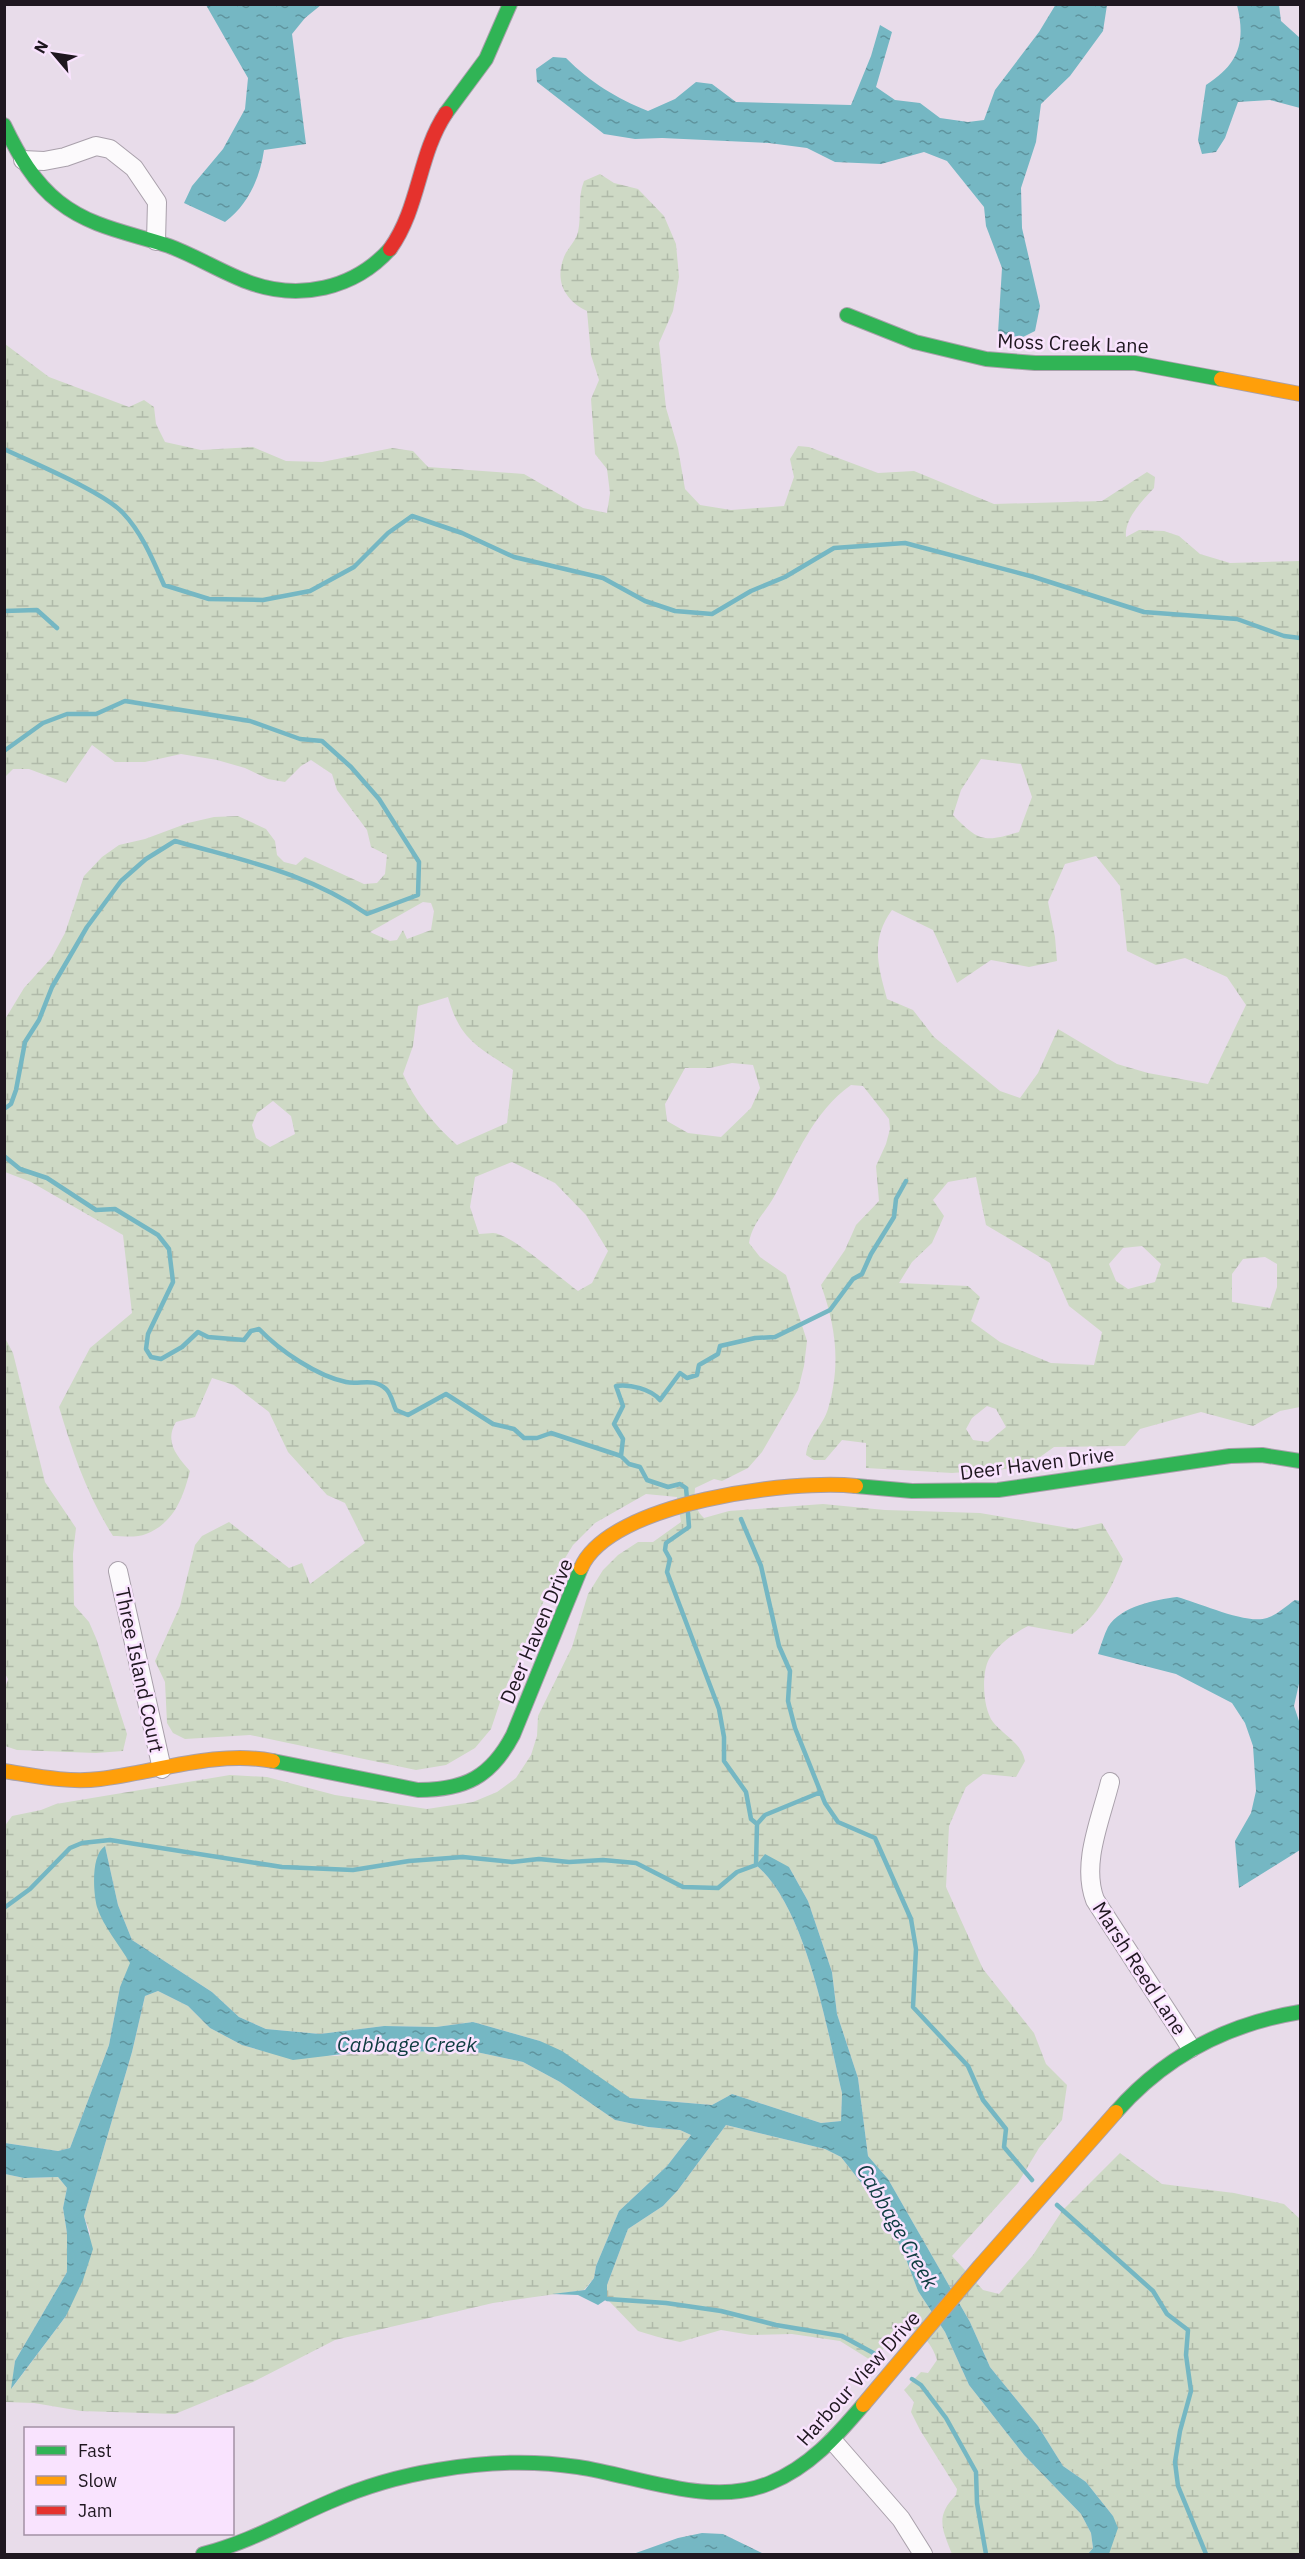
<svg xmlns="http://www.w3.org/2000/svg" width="1305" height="2559" font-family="'IBM Plex Sans',sans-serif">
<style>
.wetland{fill:url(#wetland-marsh);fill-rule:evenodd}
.water{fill:url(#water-ripples)}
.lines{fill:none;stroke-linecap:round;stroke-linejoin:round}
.stream{stroke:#75b7c3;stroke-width:4.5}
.street-casing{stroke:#a9a0ab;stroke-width:20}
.fast-casing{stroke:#a9a0ab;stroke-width:16}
.slow-casing{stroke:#a9a0ab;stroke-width:16}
.jam-casing{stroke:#a9a0ab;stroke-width:16}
.street{stroke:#fcfafc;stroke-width:18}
.fast{stroke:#30b455;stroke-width:14}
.slow{stroke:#ff9f0a;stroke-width:14}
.jam{stroke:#e5322d;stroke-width:14}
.labels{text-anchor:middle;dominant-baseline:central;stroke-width:5;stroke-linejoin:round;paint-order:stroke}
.street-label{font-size:20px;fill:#1f1720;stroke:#f9e3fe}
.water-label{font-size:21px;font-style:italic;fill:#0e3c41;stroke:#f9e3fe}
</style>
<defs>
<pattern id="wetland-marsh" width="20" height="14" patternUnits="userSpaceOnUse" patternTransform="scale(1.5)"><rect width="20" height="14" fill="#ced9c5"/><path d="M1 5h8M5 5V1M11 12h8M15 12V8" fill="none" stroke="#b0baa9"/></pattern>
<pattern id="water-ripples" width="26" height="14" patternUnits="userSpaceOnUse" patternTransform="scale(1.5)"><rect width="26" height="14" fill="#75b7c3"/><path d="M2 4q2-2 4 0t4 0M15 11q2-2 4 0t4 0" fill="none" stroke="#5f949e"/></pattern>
</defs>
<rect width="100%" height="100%" fill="#e8dcea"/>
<!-- wetland -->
<path class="wetland" d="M600 174 614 183 638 189 664 216 676 244 679 277 673 311 659 343 666 408 678 448 685 489 700 505 731 510 784 506 794 477 790 459 798 446 809 447 878 473 914 471 994 504 1102 501 1147 472 1155 477 1154 488C1142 501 1124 519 1126 537L1139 530 1164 531 1179 536 1200 554 1230 563 1300 561V1407L1280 1411 1253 1426 1201 1412 1140 1429 1125 1446 1054 1447 1033 1462 1006 1469 952 1473 866 1468V1443L842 1440 825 1460H814L806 1455C808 1437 823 1426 828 1409 841 1365 836 1327 821 1285L845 1250 856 1225 879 1201 876 1166 886 1144 890 1129 889 1119 863 1086 851 1085C813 1112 797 1155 775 1195 766 1212 752 1223 749 1243L760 1257 786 1275 807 1341 804 1366 798 1390 762 1452 748 1468 722 1481 714 1479 695 1488C694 1500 695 1510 704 1518L729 1511 823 1504 885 1510 980 1513 1075 1529 1102 1523 1123 1559C1112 1587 1098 1617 1072 1634L1028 1626C1013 1634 998 1644 989 1659 981 1674 983 1709 993 1722 1004 1736 1021 1742 1025 1761L1016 1777 983 1774 966 1787 949 1826 946 1887 983 1969 1034 2033 1046 2064 1067 2085 1062 2120 1039 2148 1018 2183 952 2256 983 2290 999 2294 1033 2255 1062 2211 1120 2153 1162 2184 1234 2193 1284 2204 1300 2219V2554H1109L1113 2516 1086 2482 1063 2466 1038 2426 990 2367 970 2322 888 2179 868 2156 858 2078 837 2014 832 1972 808 1901 789 1867 756 1865C806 1907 827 2029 842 2093L841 2121 821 2123 732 2094 712 2105 630 2098 540 2041 473 2022 436 2027 384 2026 320 2034 266 2029 239 2017 212 1992 132 1940 118 1905 105 1846 114 1937 131 1963 120 1987 109 2045 70 2148 58 2151 5 2143 4 1827 12 1816 41 1810 56 1804 230 1775 267 1777 335 1795 427 1809 473 1802 497 1792 516 1778 531 1755 537 1736 538 1716 572 1647 588 1594 603 1570 618 1555 638 1542H653L681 1522 677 1497 646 1494 595 1523 573 1545 556 1573 502 1696 491 1729 475 1748 446 1765 416 1770 250 1735 185 1739 173 1733 167 1723 165 1682 155 1661 180 1606 195 1545 202 1536 229 1522 289 1568 302 1563 310 1584 365 1543 345 1503 327 1495 288 1452 269 1412 234 1385 212 1378 195 1417 176 1422C164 1442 177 1456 190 1471 183 1498 174 1523 146 1534 137 1538 122 1536 113 1536 87 1495 73 1453 59 1407L90 1348 132 1313 123 1235 31 1182 5 1172 4 1021 24 988 52 957 65 933 84 876 102 857 119 845 145 839 188 823 214 817 238 816 266 829 275 841 277 855 284 862 296 865 305 857 364 884 377 883 385 874 387 855 371 847 367 830 337 790 332 774 311 760 301 766 285 782 268 779 245 768 217 760 181 754 145 762H115L92 745 66 783 29 769H13L5 777V344L49 377 129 407 144 400 154 407 156 424 165 442 201 450 253 447 286 461 322 462 392 448 413 451 428 467 524 474 583 508 607 513 610 493 607 469 595 454 591 399 599 380 591 355 587 311C566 301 554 282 564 257 567 249 576 241 578 232 582 214 577 199 584 181ZM981 759 1021 764 1032 797 1019 832C984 843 978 841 953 815L961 790ZM1096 856 1120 886 1127 951 1156 965 1185 958 1227 977 1246 1005 1208 1084 1148 1073 1117 1064 1058 1029 1038 1073 1020 1098 1000 1091 934 1037 913 1010 887 999C878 966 870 940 892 910L933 930 957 983 991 960 1029 967 1057 961 1055 937 1048 902 1065 864ZM423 902 431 903 434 911 431 930 407 939 403 930 397 940 390 941 370 932ZM448 997C460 1040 477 1046 513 1070L507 1123 457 1145C435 1126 415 1101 403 1074L413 1046 418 1006ZM732 1063 753 1065 760 1088 751 1108 721 1137 688 1133 667 1121 665 1104 685 1068H710ZM273 1101 291 1116 295 1134 270 1147 256 1138 252 1125 257 1113ZM512 1162 555 1183 586 1215 608 1251 592 1283 578 1291C561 1279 512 1234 493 1233 489 1233 484 1234 479 1234L470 1207 475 1177ZM976 1177 986 1225 1050 1263 1069 1306 1102 1332 1094 1365 1051 1363 1000 1342 971 1321 980 1297 968 1286 899 1283 912 1262 932 1243 944 1216 933 1200 948 1182ZM1142 1246 1161 1264 1155 1282 1128 1289 1116 1281 1109 1264 1123 1248ZM1265 1257 1277 1264V1287L1270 1308 1232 1302V1274L1243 1259ZM987 1406 996 1409 1006 1427 988 1442 973 1440 966 1429 972 1418Z
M5 1338 13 1353 45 1482 76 1528 73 1554 74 1605 89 1622 96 1638 127 1734 123 1751 96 1753 17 1750 5 1746V1688L8 1679 4 1672Z
M158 1991 188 2006 210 2028 242 2045 267 2052 337 2056 376 2050 403 2052 467 2050 523 2062 560 2082 615 2120 648 2127 680 2130 691 2135 667 2166 619 2211 596 2266 594 2278 584 2290 493 2303 335 2340 253 2382 175 2414 81 2411 34 2403 5 2402V2174L24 2178 58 2177 67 2188 63 2208 67 2233V2272L15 2361 12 2388 66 2316 90 2233 84 2216 132 2052 145 1996Z
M726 2125 825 2149 841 2157 877 2203 903 2251 918 2291 945 2332 969 2385 1024 2455 1081 2514 1091 2533 1093 2548 1088 2554H952C942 2529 935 2516 956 2495L957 2489 920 2430 911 2412 914 2402 904 2390 921 2372 928 2373 937 2360C932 2342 917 2327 899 2323L894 2327 890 2342 872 2361 840 2341 792 2334 751 2335 721 2330 680 2342 658 2337 638 2331 607 2299V2285L628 2229 663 2206 678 2190Z"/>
<!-- water -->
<path class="water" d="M1056 4 1107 5 1103 31 1070 76 1041 104 1036 142 1021 188 1022 228 1040 306 1035 331 1021 338 998 333 1002 268 986 226 984 207 947 161 924 152 881 164 835 162 807 148 769 143 662 138 635 139 604 134 537 82 536 69 553 57 566 58C591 83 616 98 648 111L675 99 696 82 712 84 736 102 851 105 871 56 880 25 892 32 876 87 895 100 920 103 940 118 968 122 984 120 995 90 1039 32Z
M206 5H321L305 18 292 34 306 144 264 150C260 178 248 205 225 222L184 203 192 186 223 149 245 109 248 78Z
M1237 5H1279L1281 21 1300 38V108L1270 100 1238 102 1225 138 1216 152 1202 154 1198 140 1206 85C1239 64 1246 42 1237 5Z
M1177 1597C1200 1603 1247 1625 1267 1618 1277 1615 1286 1606 1295 1600L1300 1601V1679L1294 1706 1300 1724V1850L1239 1888 1235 1841 1251 1813 1256 1791 1253 1746 1245 1723 1232 1703 1176 1674 1098 1654C1101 1645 1104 1635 1108 1627 1121 1606 1155 1600 1177 1597Z
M105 1846 118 1905 132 1940 212 1992 239 2017 266 2029 320 2034 384 2026 436 2027 473 2022 540 2041 562 2051 630 2098 712 2105 732 2094 821 2123 841 2121 842 2093C827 2029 806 1907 756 1865L765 1854 789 1867 808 1901 832 1972 837 2014 858 2078 868 2156 888 2179 970 2322 990 2367 1038 2426 1063 2466 1086 2482 1113 2516 1118 2528 1109 2554H1088L1093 2548 1091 2533 1081 2514 1024 2455 969 2385 945 2332 918 2291 903 2251 877 2203 841 2157 825 2149 726 2125 678 2190 663 2206 628 2229 607 2285V2299L598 2305 578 2295 552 2294 585 2290 594 2278 596 2266 619 2211 667 2166 691 2135 680 2130 648 2127 615 2120 560 2082 523 2062 467 2050 403 2052 376 2050 293 2060 242 2045 210 2028 188 2006 158 1991 145 1996 132 2052 84 2216 93 2249 83 2280 66 2316 11 2389 15 2361 67 2272V2233L63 2208 67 2188 58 2177 24 2178 5 2174V2143L58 2151 70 2148 109 2045 120 1987 130 1963C120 1946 103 1926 97 1907 93 1891 91 1855 105 1846Z
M702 2533 723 2534 764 2554H633L678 2538Z"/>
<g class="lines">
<!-- stream -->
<path class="stream" d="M4 449C33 463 104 492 123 513 142 533 153 560 164 585L209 599 263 600 310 591 354 567 388 533 412 516 462 533 514 557 603 578 645 601 675 611 712 614 751 591 785 577 834 548 905 543 1034 577 1144 612 1237 619 1284 636 1300 638
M4 611 37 610 57 628
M4 751 43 723 67 714H96L125 701 250 721 300 739 322 741 351 767 379 799 419 862 418 895 367 914C306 872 244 861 175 841L146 859 121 881 87 927 52 987 39 1020 25 1042 16 1090 11 1104 4 1109
M4 1156 20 1169 47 1178 96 1210 115 1209 158 1235 169 1249 173 1282 148 1334 146 1349 151 1357 161 1359 182 1347 198 1332 208 1337 244 1340 251 1331 259 1329C280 1351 317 1376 346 1382 360 1385 373 1377 386 1389 391 1393 393 1404 396 1410L408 1415 446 1394 493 1424 514 1429 524 1438H537L551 1433 621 1456 629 1464 640 1467 647 1480 668 1487 680 1484 686 1488 687 1499
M621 1456 623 1439 614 1424 623 1406 616 1386C630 1384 651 1389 660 1400L680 1373 687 1378 697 1375 699 1365 718 1354 720 1346 755 1338 775 1337 830 1310 853 1279 862 1274 871 1254 894 1217 896 1199 906 1181
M688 1513 689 1527 666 1543 665 1550 670 1559 667 1572 719 1709 724 1737V1761L746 1792 751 1819 757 1824
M741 1519 761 1566 779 1646 790 1671 788 1701 795 1728 825 1803 838 1822 875 1838 911 1919 916 1949 913 2007 968 2066 983 2100 1006 2129 1004 2147 1032 2180
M4 1908 30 1889 70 1848 82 1843 110 1840 282 1867 353 1870 409 1861 463 1857 512 1862 539 1859 569 1862 603 1860 636 1863 683 1887 718 1888 737 1872 756 1865 757 1824 765 1815 821 1792
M1057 2205 1153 2291 1167 2314 1188 2330 1186 2355 1191 2391 1180 2431 1175 2462 1178 2486 1206 2554
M607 2299 666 2303 721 2311 776 2325 842 2336 877 2355
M912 2379 921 2385 946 2418 976 2472 977 2503 986 2554"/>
<!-- street casing -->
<g class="street-casing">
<path id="street" d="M23 160 44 161 65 157 96 146 110 149 134 168 157 202 156 241
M118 1571 162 1769
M1110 1782C1101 1819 1081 1863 1095 1900L1191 2048
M833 2441 901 2519 923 2554"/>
</g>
<!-- fast casing -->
<g class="fast-casing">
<path id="fast" d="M446 113 486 59 510 4
M4 125C18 154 34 183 59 202 92 228 131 233 169 246 196 256 221 272 248 282 299 301 354 289 390 249
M847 315 915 342 986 359 1035 363H1135L1221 379
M856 1486 912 1491 998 1490 1230 1456 1262 1455 1300 1461
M273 1761 418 1790C465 1790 491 1777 513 1735L581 1568
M1116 2112C1165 2056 1228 2024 1300 2012
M203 2554C248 2543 287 2520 329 2502 363 2487 400 2476 438 2470 484 2462 532 2460 578 2467 638 2476 711 2508 770 2483 809 2467 836 2437 863 2405"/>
</g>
<!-- slow casing -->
<g class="slow-casing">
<path id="slow" d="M1221 379 1300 394
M581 1568C609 1502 793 1479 856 1486
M4 1771C36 1776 68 1783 100 1779 156 1772 217 1750 273 1761
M863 2405 980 2266 1116 2112"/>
</g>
<!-- jam casing -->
<g class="jam-casing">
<path id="jam" d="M390 249C420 207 418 155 446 113"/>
</g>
<!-- street -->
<use href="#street" class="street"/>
<!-- fast -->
<use href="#fast" class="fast"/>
<!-- slow -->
<use href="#slow" class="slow"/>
<!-- jam -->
<use href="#jam" class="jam"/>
</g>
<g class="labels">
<!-- street labels -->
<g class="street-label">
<text transform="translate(1073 343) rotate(2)">Moss Creek Lane</text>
<text transform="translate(1037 1463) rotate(-7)">Deer Haven Drive</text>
<text transform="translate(536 1631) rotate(-67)">Deer Haven Drive</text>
<text transform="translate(140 1670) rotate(78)">Three Island Court</text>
<text transform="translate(1140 1968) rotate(57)">Marsh Reed Lane</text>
<text transform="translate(858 2378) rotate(-48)">Harbour View Drive</text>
</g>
<!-- water labels -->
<g class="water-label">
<text x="407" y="2044">Cabbage Creek</text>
<text transform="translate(898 2226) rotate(60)">Cabbage Creek</text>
</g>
</g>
<!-- border -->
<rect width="1305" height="2559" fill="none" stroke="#1f1720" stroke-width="12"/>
<!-- legend -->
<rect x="24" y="2427" width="210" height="108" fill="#f9e3fe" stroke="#a291a5" stroke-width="1.5"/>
<rect x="36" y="2446" width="30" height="9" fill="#30b455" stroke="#a291a5" stroke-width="1.5"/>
<text x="78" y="2457" font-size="18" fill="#1f1720">Fast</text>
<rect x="36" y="2476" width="30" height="9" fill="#ff9f0a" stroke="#a291a5" stroke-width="1.5"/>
<text x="78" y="2487" font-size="18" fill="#1f1720">Slow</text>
<rect x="36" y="2506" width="30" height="9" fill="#e5322d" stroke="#a291a5" stroke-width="1.5"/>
<text x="78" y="2517" font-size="18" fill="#1f1720">Jam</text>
<!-- north arrow -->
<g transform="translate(54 54) rotate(299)" stroke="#f9e3fe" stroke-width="4.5" paint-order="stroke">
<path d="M0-4.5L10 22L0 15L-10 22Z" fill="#1f1720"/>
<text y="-9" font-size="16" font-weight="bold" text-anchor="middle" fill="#1f1720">N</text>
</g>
</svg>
